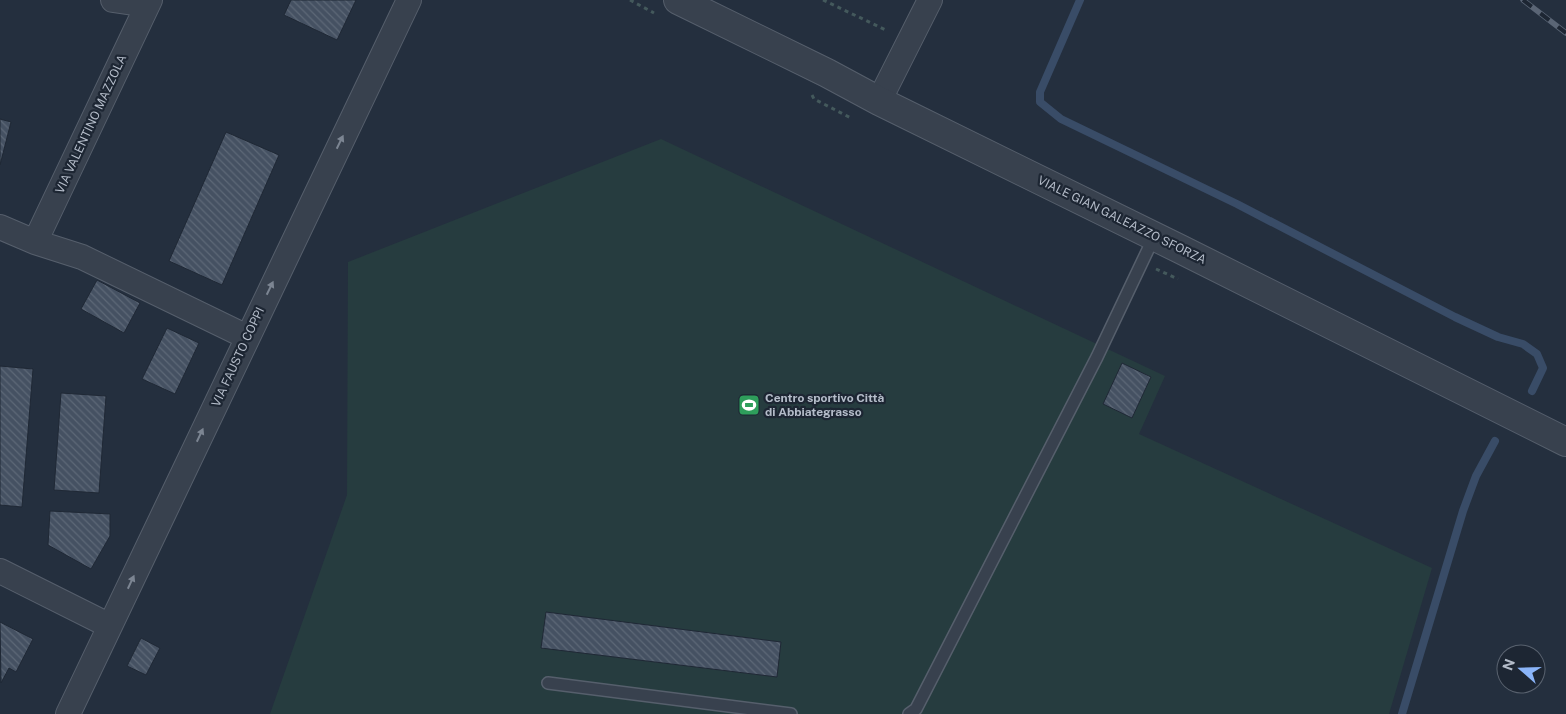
<svg xmlns="http://www.w3.org/2000/svg" width="1566" height="714" font-family="'Public Sans',sans-serif">
<style>
.pitch{fill:#263c3f}
.lines{fill:none;stroke-linecap:round;stroke-linejoin:round}
.stream{stroke:#394c67;stroke-width:8}
.building{fill:url(#building-back-hatch);stroke:#1f2835}
.service-casing{stroke:#565f6c;stroke-width:14}
.minor-casing{stroke:#565f6c;stroke-width:26}
.tertiary-casing{stroke:#565f6c;stroke-width:30}
.path{stroke:#44595c;stroke-width:3;stroke-dasharray:4 4;stroke-linecap:butt}
.service{stroke:#38414e;stroke-width:11}
.minor{stroke:#38414e;stroke-width:24}
.tertiary{stroke:#38414e;stroke-width:28}
.rail-casing{stroke:#5a6575;stroke-width:5.5}
.rail{stroke:#1d2633;stroke-width:4;stroke-dasharray:11;stroke-linecap:butt}
.oneway{fill:#7c8592}
.labels{text-anchor:middle;dominant-baseline:central;stroke-width:4.5;stroke-linejoin:round;paint-order:stroke}
.street-label{font-size:12px;fill:#b4bcc9;stroke:#1d2633}
.poi-label{font-size:12px;font-weight:bold;fill:#b4bcc9;stroke:#1d2633;text-anchor:start}
</style>
<defs>
<pattern id="building-back-hatch" width="6" height="6" patternUnits="userSpaceOnUse" patternTransform="scale(1.25)"><rect width="6" height="6" fill="#455162"/><path d="M-1 5l2 2M0 0l6 6M5-1l2 2" fill="none" stroke="#5d6877"/></pattern>
</defs>
<rect width="100%" height="100%" fill="#242f3e"/>
<!-- pitch -->
<path class="pitch" d="M661 139 1165 376 1139 434 1432 568 1389 714H270L347 495 348 262Z"/>
<g class="lines">
<!-- stream -->
<path class="stream" d="M1080 0 1040 92V102L1061 119 1237 204 1455 317 1498 337 1523 344 1537 354 1543 368 1532 391
M1402 714 1463 511 1476 476 1495 441"/>
</g>
<!-- building -->
<path class="building" d="M291 0H356L337 40 284 15Z
M0 119 11 122 0 165Z
M226 132 279 155 222 285 169 261Z
M97 280 140 303 124 333 81 309Z
M167 328 199 343 175 394 142 379Z
M1122 363 1151 377 1132 418 1103 404Z
M0 366 33 369 22 507 0 505Z
M61 393 106 396 99 493 54 490Z
M50 511 110 514V536L91 569 48 545Z
M546 612 781 642 777 677 541 648Z
M0 622 33 639 16 672 9 668 1 683Z
M141 638 160 648 146 675 127 666Z"/>
<g class="lines">
<!-- service casing -->
<g class="service-casing">
<path id="service" d="M548 683 791 714
M909 714 916 709 1097 357 1154 237"/>
</g>
<!-- minor casing -->
<g class="minor-casing">
<path id="minor" d="M113 0 147 5
M879 101 930 0
M0 227 35 242 82 257 247 337
M35 242 150 0
M0 571 110 626
M68 714 409 0"/>
</g>
<!-- tertiary casing -->
<g class="tertiary-casing">
<path id="tertiary" d="M678 0 827 73 879 101 1180 249 1566 442"/>
</g>
<!-- path -->
<path class="path" d="M630 0 654 13
M823 0 888 31
M812 95 814 99 851 118
M1156 269 1178 279"/>
<!-- service -->
<use href="#service" class="service"/>
<!-- minor -->
<use href="#minor" class="minor"/>
<!-- tertiary -->
<use href="#tertiary" class="tertiary"/>
<!-- rail casing -->
<g class="rail-casing">
<path id="rail" d="M1523 0 1566 33"/>
</g>
<!-- rail -->
<use href="#rail" class="rail"/>
</g>
<!-- one-way arrows -->
<defs><path id="oneway-solid" d="M-6-.8H1V-3.2L6.5 0L1 3.2V.8H-6Z" transform="scale(1.25)"/></defs>
<g class="oneway">
<use href="#oneway-solid" transform="translate(340 142) rotate(-64)"/>
<use href="#oneway-solid" transform="translate(270 288) rotate(-64)"/>
<use href="#oneway-solid" transform="translate(200 435) rotate(-65)"/>
<use href="#oneway-solid" transform="translate(131 582) rotate(-65)"/>
</g>
<!-- icons -->
<defs>
<g id="stadium-square" transform="scale(1.125)"><rect x="-9" y="-9" width="18" height="18" rx="4" fill="#2e9e5b" stroke="#1d2633"/><path d="M0-5a6.5 5 0 1 0 0 10a6.5 5 0 1 0 0-10ZM-3.5-1.8h7v3.6h-7Z" fill="#fff"/></g>
</defs>
<g fill-rule="evenodd">
<use href="#stadium-square" x="749" y="405"/>
</g>
<g class="labels">
<!-- street labels -->
<g class="street-label">
<text transform="translate(91 124) rotate(-65)">VIA VALENTINO MAZZOLA</text>
<text transform="translate(1122 220) rotate(26)">VIALE GIAN GALEAZZO SFORZA</text>
<text transform="translate(238 357) rotate(-65)">VIA FAUSTO COPPI</text>
</g>
<!-- poi labels -->
<g class="poi-label">
<text x="765" y="398">Centro sportivo Città<tspan x="765" dy="14">di Abbiategrasso</tspan></text>
</g>
</g>
<!-- north arrow -->
<g transform="translate(1521 669) rotate(290)"><circle r="24" fill="#1d2633" stroke="#59626f"/>
<path d="M0-4L9 19L0 12L-9 19Z" fill="#8ab4f8"/>
<text y="-8" font-size="14" font-weight="bold" text-anchor="middle" fill="#b4bcc9">N</text>
</g>
</svg>
